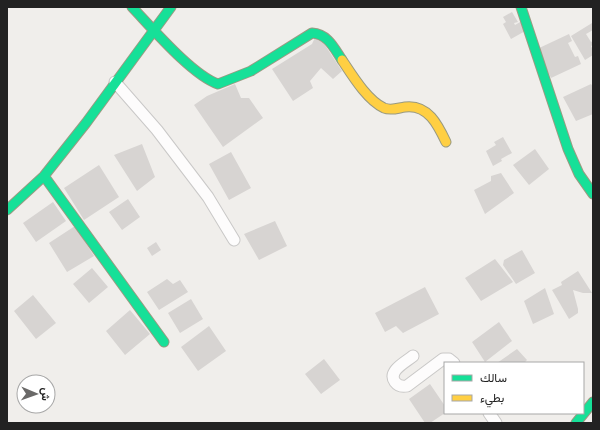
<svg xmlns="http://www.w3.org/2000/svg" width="600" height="430" font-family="'Asap Condensed',Vazirmatn,sans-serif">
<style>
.building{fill:#d7d4d2}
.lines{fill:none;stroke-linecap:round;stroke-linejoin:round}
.street-casing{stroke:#c9c8c7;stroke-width:13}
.fast-casing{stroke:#999a82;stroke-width:11}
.slow-casing{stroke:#999a82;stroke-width:11}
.street{stroke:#fdfcfc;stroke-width:11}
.fast{stroke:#16e098;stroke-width:9}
.slow{stroke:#ffcf43;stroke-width:9}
</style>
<rect width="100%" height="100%" fill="#f0eeeb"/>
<!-- building -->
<path class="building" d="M512 12 518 22 514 23 515 25 522 21 527 30 511 39 503 24 506 22 503 17Z
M592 23 593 30 586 34 591 42 593 41V45L591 46 593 50V55L585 60 571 36Z
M317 33 342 71 333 79 321 68 310 81 313 88 293 101 272 69 312 44Z
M569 34 572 41 568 43 575 57 578 56 581 64 551 78 537 49Z
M235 84 241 98H249L263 118 223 147 194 105 207 96Z
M591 84 593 87V114L576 121 563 97Z
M503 137 512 153 501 159 502 161 493 166 486 151 496 145 494 142Z
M142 144 155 177 137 191 114 155Z
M535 149 549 169 529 185 513 165Z
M231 152 251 188 229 200 209 164Z
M99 165 119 197 84 220 64 188Z
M501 173 514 193 485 214 474 190 491 181V176Z
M128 199 140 217 122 230 109 212Z
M53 202 66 221 36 242 23 223Z
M275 221 287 246 259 260 244 234Z
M75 226 94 256 67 272 49 243Z
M156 242 161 250 152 256 147 248Z
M522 250 535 273 516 284 503 265 504 260Z
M495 259 513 282 481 301 465 278Z
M92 268 108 287 89 303 73 284Z
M578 271 592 293H583L573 290 578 309V313L569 319 552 290 562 285 561 282Z
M167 279 173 284 180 280 188 292 159 310 147 292Z
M425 287 439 314 403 333 396 326 385 332 375 313Z
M545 288 554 314 533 324 524 301Z
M33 295 56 323 36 339 14 311Z
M191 299 203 319 180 333 168 313Z
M130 310 150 334 125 355 106 331Z
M499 322 512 341 485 362 472 342Z
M209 326 226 351 198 371 181 347Z
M517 349 527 360 524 363H497Z
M324 359 340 380 321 394 305 374Z
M430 384 445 406V413L430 423H425L409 399Z"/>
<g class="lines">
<!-- street casing -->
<g class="street-casing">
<path id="street" d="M115 82 157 130 208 197 234 240
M413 356C406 362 387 371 395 382 398 386 402 387 407 386L443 359H449L454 363
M489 413 496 423"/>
</g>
<!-- fast casing -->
<g class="fast-casing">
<path id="fast" d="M132 7C152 28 192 75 218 84L251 71 312 33C328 34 334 48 342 60
M521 7 568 149 579 174 593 194
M44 176 164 342
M7 210 44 176 86 123 171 7
M576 423 593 402"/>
</g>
<!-- slow casing -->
<g class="slow-casing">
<path id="slow" d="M342 60C352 75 367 100 384 108 391 111 398 108 405 107 428 104 438 125 446 142"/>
</g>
<!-- street -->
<use href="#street" class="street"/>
<!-- fast -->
<use href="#fast" class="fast"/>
<!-- slow -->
<use href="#slow" class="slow"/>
</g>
<!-- border -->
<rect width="600" height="430" fill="none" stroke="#222222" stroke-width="16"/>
<!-- legend -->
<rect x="444" y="362" width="140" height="52" fill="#ffffff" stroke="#a7a7a7"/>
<rect x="452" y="375" width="20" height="6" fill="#16e098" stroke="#a7a7a7"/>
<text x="480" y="382" font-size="12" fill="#222222">سالك</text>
<rect x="452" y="395" width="20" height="6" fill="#ffcf43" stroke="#a7a7a7"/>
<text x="480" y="402" font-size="12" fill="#222222">بطيء</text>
<!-- north arrow -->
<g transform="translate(36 394) rotate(92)"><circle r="19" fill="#ffffff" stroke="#a7a7a7"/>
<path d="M0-3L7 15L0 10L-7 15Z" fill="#6a6968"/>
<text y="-6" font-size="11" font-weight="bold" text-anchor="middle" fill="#222222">ش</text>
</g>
</svg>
